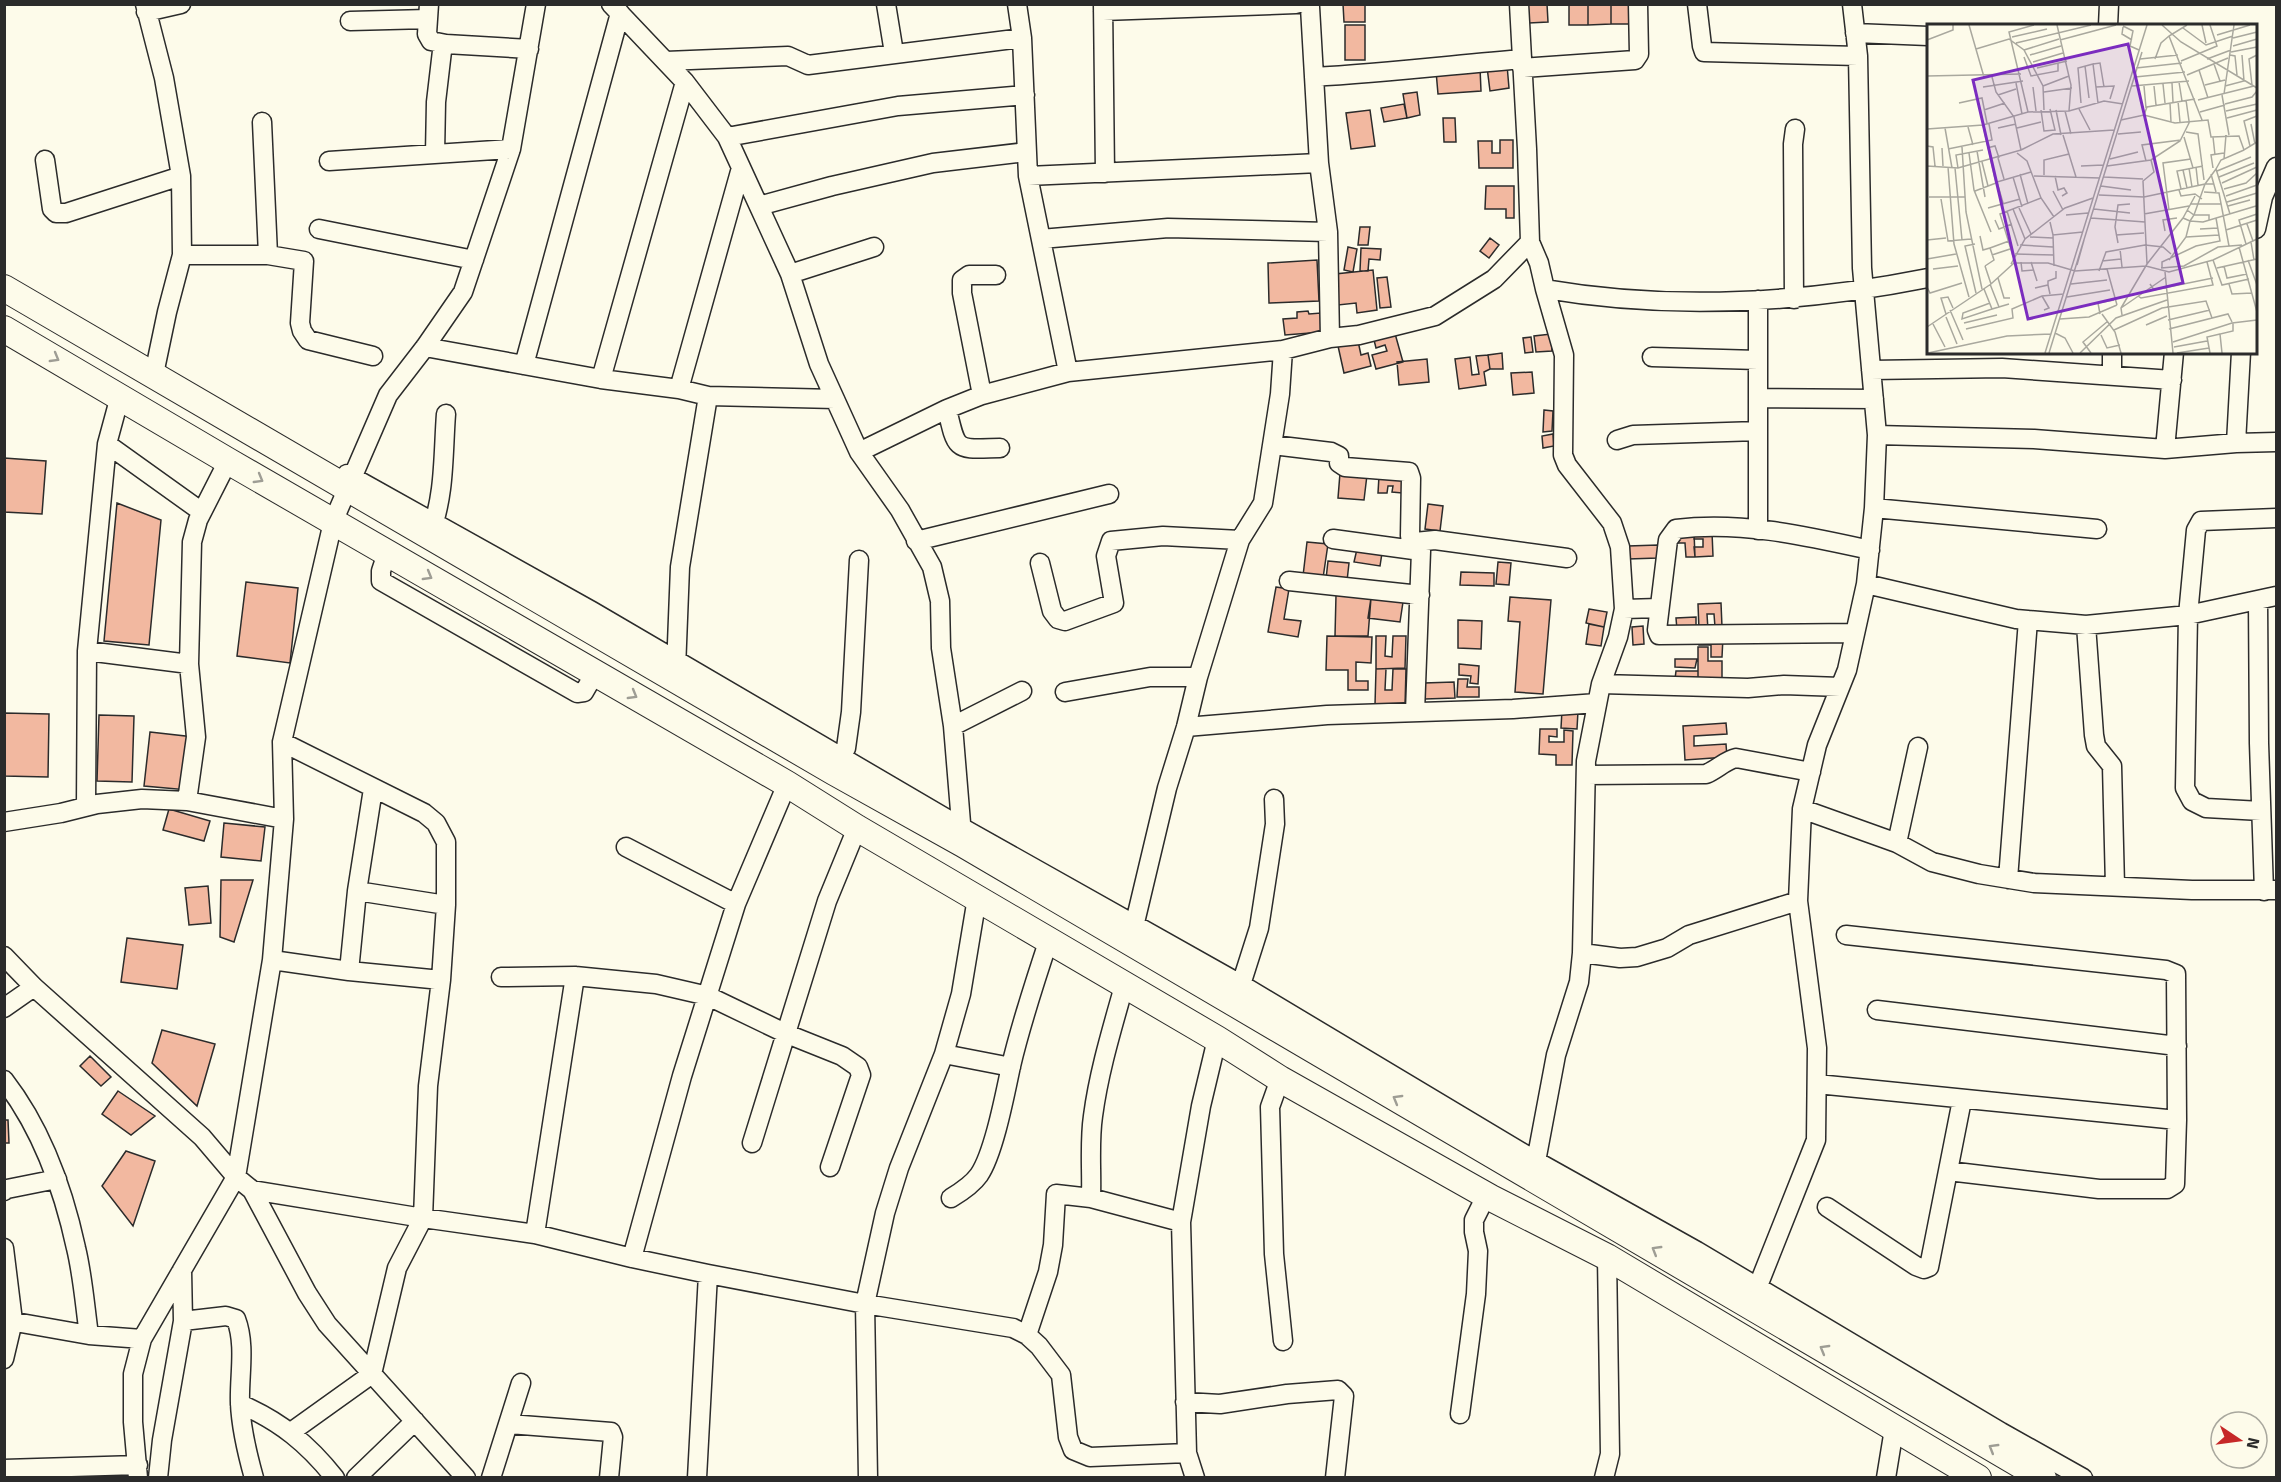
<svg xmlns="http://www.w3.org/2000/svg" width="2281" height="1482" font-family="Signika,sans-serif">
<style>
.building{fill:#f2b8a0;stroke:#2b2b2b;stroke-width:1.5}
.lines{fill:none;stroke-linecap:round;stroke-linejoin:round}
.street-casing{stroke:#2b2b2b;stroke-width:21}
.secondary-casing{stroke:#2b2b2b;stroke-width:28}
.street{stroke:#fdfbea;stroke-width:18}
.secondary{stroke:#fdfbea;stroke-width:26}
.oneway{stroke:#9e9d94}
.inset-road{fill:none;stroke:#a9a89e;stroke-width:1.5}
.view{fill:#7b2cbf;fill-opacity:0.15;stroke:#7b2cbf;stroke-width:3}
.inset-edge{fill:none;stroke:#2b2b2b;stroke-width:3}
</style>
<rect width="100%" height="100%" fill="#fdfbea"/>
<!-- building -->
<path class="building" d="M1343 4H1365V22H1344Z
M1528 4H1547L1548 22 1529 23Z
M1569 4H1588V25H1569Z
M1588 4H1611V24L1588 25Z
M1611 4H1630L1631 24H1611Z
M1345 25H1365V60H1345Z
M1507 65 1509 88 1490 91 1487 67Z
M1480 68 1481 91 1438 94 1436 71Z
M1417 92 1420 115 1407 118 1403 94Z
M1404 104 1407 118 1384 122 1381 108Z
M1370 110 1375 146 1351 149 1346 113Z
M1443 118H1455L1456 142H1444Z
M1500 140H1513V168H1479L1478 141H1492V153H1500Z
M1486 186H1514V218H1506V209H1485Z
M1360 227H1370L1368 245H1358Z
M1490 238 1499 245 1489 258 1480 251Z
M1348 247 1357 249 1353 272 1344 270Z
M1361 248 1381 249 1380 260 1369 259 1368 271H1360Z
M1317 260 1319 301 1269 303 1268 263Z
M1373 270 1377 310 1357 313 1356 303 1338 305 1335 274Z
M1387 277 1391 307 1380 308 1377 278Z
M1308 311 1309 314 1321 313 1323 332 1285 335 1283 319 1297 318V312Z
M1394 330 1403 362 1376 369 1372 355 1387 351 1385 345 1376 348 1373 336Z
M1551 334 1552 351 1536 352 1534 336Z
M1531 337 1533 352 1525 353 1523 338Z
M1358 341 1361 355 1368 353 1371 366 1344 373 1338 346Z
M1502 353 1503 369H1490L1488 355Z
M1488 355 1490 369 1484 372 1486 385 1459 389 1455 359 1470 357 1472 375 1479 374 1476 356Z
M1427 359 1429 382 1399 385 1397 362Z
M1532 372 1534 393 1513 395 1511 373Z
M1544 410 1553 411 1552 431 1543 432Z
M1553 434 1554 446 1543 448 1542 436Z
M4 458 46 461 42 514 4 512Z
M1340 473 1367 475 1364 500 1338 498Z
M1379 476 1402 477V493L1392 492 1393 486H1388L1387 493H1378Z
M117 503 161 520 149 645 104 641Z
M1428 504 1443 506 1440 531 1425 529Z
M1694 532 1695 557H1686L1685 543H1677L1676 533Z
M1694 532H1712L1713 556 1695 557 1694 547H1703V539H1694Z
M1307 542 1328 544 1323 578 1303 576Z
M1658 545V558L1628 559V546Z
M1357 549 1382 553 1380 566 1354 562Z
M1328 561 1349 563 1347 581 1326 579Z
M1498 562 1511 563 1509 585 1496 584Z
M1461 572 1494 573V586L1460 585Z
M246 582 298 588 290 663 237 656Z
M1276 587 1289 589 1284 619 1301 621 1298 637 1268 632Z
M1336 595 1371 598 1368 636H1335Z
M1510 597 1551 600 1543 694 1515 692 1520 622 1508 621Z
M1371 598 1403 602 1400 622 1368 618Z
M1721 603 1722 627H1715L1714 614H1707L1708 630H1699L1698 604Z
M1589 609 1607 612 1604 627 1586 623Z
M1696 617V629L1677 630 1676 618Z
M1458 620 1482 621 1481 649 1458 648Z
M1589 624 1604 627 1601 646 1586 644Z
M1643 626 1644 644 1633 645 1632 627Z
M1327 636 1372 637 1371 663 1356 662V681H1368V690H1348V670H1326Z
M1376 636H1386L1385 656 1392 657 1393 636H1406L1405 668 1376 669Z
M1699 636 1723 637 1722 657H1711V645H1699Z
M1698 647H1708V661H1722V679H1698Z
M1675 659H1697L1695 668 1675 667Z
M1459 664 1479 666 1478 684 1470 683 1471 676 1459 675Z
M1376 669H1386L1385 690H1392L1393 669H1406L1405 706 1375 705Z
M1676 671H1698V679H1675Z
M1458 679H1468L1467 687H1479V697H1457Z
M1454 682 1455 698 1425 699 1424 683Z
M1562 710 1578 711 1577 729 1561 728Z
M4 713 49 714 48 777 4 776Z
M99 715 134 716 132 782 97 781Z
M1726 723 1727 734 1694 736V746L1726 744 1727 757 1685 760 1683 726Z
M1540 729H1557V737L1549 736V742H1564V730L1573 731 1572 765H1556V755L1539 754Z
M150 732 194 737 188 790 144 786Z
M169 809 210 821 204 841 163 830Z
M224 823 265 827 261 861 221 857Z
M221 880H253L234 942 220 937Z
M208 886 211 923 189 925 185 888Z
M127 938 183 945 177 989 121 982Z
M162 1030 215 1044 197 1106 152 1063Z
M90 1056 111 1077 101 1086 80 1066Z
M118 1091 155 1116 131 1135 102 1114Z
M4 1120H8L9 1143H4Z
M126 1151 155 1161 133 1226 102 1186Z"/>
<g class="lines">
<!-- street casing -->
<g class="street-casing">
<path id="street" d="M145 4 164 78 181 176 182 255 167 312 154 374
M429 4 427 34 431 41 446 44
M611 4 685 82 727 137 790 274 819 364 859 452 900 510 932 567 940 601 941 648 953 726 962 835
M886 4 894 53
M1017 4 1022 38 1028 176 1068 372
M1103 4 1105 173
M1305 4 1310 7 1319 163 1328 232 1330 338
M1519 4 1527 149 1530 242 1539 263 1545 289C1673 311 1803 303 1928 278
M1697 4 1702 46 1704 52 1858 56
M1103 11 1296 4
M146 12 181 4
M350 21 428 19
M2108 26 2109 4
M1855 33 1928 36
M666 61 788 56 808 65 1022 38
M1522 68 1635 60 1639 54 1638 4
M1314 77C1383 73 1452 65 1522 59
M727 137 898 106 1025 95
M435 154 436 102 442 51 446 44 529 49
M45 160 52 209 56 213H66L181 176
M329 161 511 149
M1028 176 1319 163
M759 206 832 186 933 163 1026 152
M319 229 474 260
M2256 229 2263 197 2276 167
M1041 239 1168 228 1328 232
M182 255H268L262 122
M268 255 304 261 300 323 302 331 308 340 373 356
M790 274 874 247
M1794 299 1793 144 1795 129
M425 347 601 379 679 389 708 396
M1652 357 1758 360
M524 365 620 13
M1871 370 2002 368 2172 380
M2112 375V352
M601 379 685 82
M679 389 741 168
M982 395 962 293V280L969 275H996
M1758 398 1874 399
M947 409C957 453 956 449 1000 448
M1877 435 2034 439 2165 449 2236 443 2276 442
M1617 440 1633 435 1758 431
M2236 443 2241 352
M107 444 202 512
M1273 445 1331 452 1339 456V463L1345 467 1409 472 1411 478 1410 536 1421 551 1415 712
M2165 449 2174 352
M859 452 947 409 982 395 1068 372 1283 350 1330 338 1359 335 1435 316 1494 279 1530 242
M347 474 592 611 961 827 1242 985 1536 1161 1697 1251 2001 1432 2083 1478
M1874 508 2097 529
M1758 530V300
M430 533C445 497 443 453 446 414
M1333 539 1421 551
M916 541 1109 494
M1415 542 1435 540 1567 558
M387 553 381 571V581L577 693 584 692 595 673
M1040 563 1052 611 1058 619 1065 621 1114 603 1106 556 1111 541 1163 536 1240 540
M1289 581 1420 595
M1866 584 2016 619 2086 625 2188 615 2276 596
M2258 601 2259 743 2264 891
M1624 609 1659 608
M2086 625 2094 735 2096 746 2112 766 2115 886
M1855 633 1659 635 1657 630 1668 540 1676 529C1742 521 1806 536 1870 550
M87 651 189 664
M676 669 680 567 708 396 835 399
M1601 684 1748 688 1784 685 1840 687
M1065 692 1150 677H1198
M953 726 1022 691
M1186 727 1327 715 1513 709 1597 703
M282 742 424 813 436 823 446 842V905L441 980 428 1086 423 1218 397 1268 372 1374 291 1432
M837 766 846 748 851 712 859 560
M1586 775 1706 774C1716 770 1726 760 1736 758L1811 772
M187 801 196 737 189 664 192 542 198 520 228 461
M86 806 87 651 107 444 120 396
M1802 809 1897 843 1932 862 1979 874 2034 883 2192 890H2276
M2261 811 2206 808 2192 801 2185 788 2188 615 2196 530 2201 521 2276 518
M4 822 61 813 97 804 142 799 187 801 284 819
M1897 843 1918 747
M626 847 736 904
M2008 879 2028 620
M357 891 446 905
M1132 935 1167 788 1186 727 1198 677 1240 540 1263 503 1280 394 1283 350
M1582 953 1620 958 1637 957 1667 948 1689 935 1798 901
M4 956 34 987 202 1137 236 1177 252 1190 307 1293 327 1324 466 1478
M272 960 349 971 441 980
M349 971 357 891 373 789
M501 977 575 976 656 984 708 996 787 1034 842 1056 858 1067 861 1075 830 1167
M1238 994 1259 928 1275 824 1274 799
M4 1008 34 987
M1877 1010 2177 1046
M944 1054 1011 1067
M1280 1079 1270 1107 1274 1254 1283 1341
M4 1080C42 1129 63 1188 76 1248 83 1277 85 1307 89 1335
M1817 1084 2177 1120 2176 974 2166 970 1846 935
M752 1143 827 901 857 828
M1948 1171 2099 1189H2167L2175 1184 2177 1120
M1534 1172 1556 1055 1579 982 1582 953 1586 761 1601 684 1618 637 1624 609 1620 547 1612 523 1567 465 1563 455 1564 355 1545 289
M252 1190 423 1218 535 1234 632 1258 708 1274 865 1304 1013 1328 1027 1335 1039 1346 1061 1375 1068 1437 1073 1450 1090 1457 1187 1453
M4 1191 7 1189 57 1179
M951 1198C961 1192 972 1185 979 1175 994 1153 1005 1094 1011 1066 1021 1023 1035 981 1049 939
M1091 1198C1092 1171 1089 1143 1093 1116 1099 1071 1112 1029 1124 986
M1827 1207 1916 1266 1924 1269 1929 1267 1962 1100
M535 1234 575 976
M4 1248 13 1321 4 1359
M632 1258 682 1076 736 904 787 784
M1754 1296 1816 1140 1817 1048 1798 901 1802 809 1817 745 1847 670 1866 584 1874 508 1877 435 1862 268 1858 56 1852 4
M4 1320 89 1335 142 1339
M183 1321 226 1316 236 1319C246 1345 239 1376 240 1403 241 1429 247 1453 254 1478
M1027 1335 1048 1272 1053 1245 1056 1194 1091 1198 1181 1222
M1185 1402 1220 1404 1287 1394 1338 1390 1344 1396 1335 1478
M240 1404C280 1421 308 1444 335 1478
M1460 1414 1476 1294 1478 1251 1474 1232V1220L1482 1204 1491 1198
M509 1424 611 1432 613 1437 609 1478
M4 1469 138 1465
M138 1478 133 1422V1374L142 1339 236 1177 272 960 284 819 282 742 333 522 388 395 425 347 463 292 511 149 536 4
M158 1478 162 1440 183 1321 182 1270
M356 1478 415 1421
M491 1478 521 1383
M697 1478 708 1274
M868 1478 865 1304 885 1213 899 1168 944 1054 961 994 977 898
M1195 1478 1187 1453 1181 1222 1201 1106 1217 1039
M1604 1478 1610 1454 1607 1257
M1886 1478 1894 1429"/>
</g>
<!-- secondary casing -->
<g class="secondary-casing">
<path id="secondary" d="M4 288 834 772 963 844 2043 1478
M4 329 228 461 787 784 857 828 1217 1039 1280 1079 1491 1198 1607 1257 1978 1478"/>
</g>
<!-- street -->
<use href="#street" class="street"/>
<!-- secondary -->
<use href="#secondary" class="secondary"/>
</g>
<!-- one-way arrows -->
<defs><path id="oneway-chevron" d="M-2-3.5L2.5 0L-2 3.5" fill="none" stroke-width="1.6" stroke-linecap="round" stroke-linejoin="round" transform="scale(1.5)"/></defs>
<g class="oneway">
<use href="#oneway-chevron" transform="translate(55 358) rotate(30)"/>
<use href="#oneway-chevron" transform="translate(259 479) rotate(30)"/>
<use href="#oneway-chevron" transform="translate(428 576) rotate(30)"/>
<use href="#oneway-chevron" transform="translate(633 695) rotate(30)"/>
<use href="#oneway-chevron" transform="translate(1397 1099) rotate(-150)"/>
<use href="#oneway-chevron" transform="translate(1656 1250) rotate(-149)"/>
<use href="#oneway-chevron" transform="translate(1824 1349) rotate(-150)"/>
<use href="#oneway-chevron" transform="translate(1993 1448) rotate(-149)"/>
</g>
<!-- overview -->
<g transform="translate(1927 24)">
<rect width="330" height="330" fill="#fdfbea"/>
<path class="inset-road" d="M42 1 57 53M130 1 144 61 142 87M235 1 254 18 330 64M260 1 242 12 275 96M275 1 279 19M196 2 206 7 203 22 212 26M196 3 195 10 205 16M256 4 279 21 306 12M290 11 323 1M85 13 120 5M306 14 330 8M0 16 26 6V1M133 16 189 1M89 19 164 1M306 22 330 15M49 25 82 15 97 26 116 62 117 86M97 26 132 15M304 28 330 23M103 31 134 22M303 31 308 32 310 51M97 33 104 52 131 47V39M213 35 251 31M228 35 234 19 242 12M280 35 304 26M254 37 290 22 283 1M106 38 136 29M166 40 173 39 177 63M287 40 293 57M158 42 162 74M110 44 140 37M209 44 255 39M272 46 281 74M260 51 301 34M0 52 94 50M208 53 258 48M252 58 255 77M89 59 95 90M245 59 246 78M236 60 238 79M278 61 298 56M325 61 322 35 330 31M116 62 142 52M205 62 262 57M217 62 219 84M227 62 229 81M298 62 317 57 315 31M56 63 96 57M106 63 109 87M169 63 187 62 183 75M117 68 145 64M297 70 307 1M71 71 89 65M295 71 302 111M259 76 262 97M271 76 327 62M251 77 253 98M32 79 55 74 60 99M154 79 151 44 166 40 171 79M243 79 244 98M298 80 325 73 330 67M152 85 163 106M57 86 78 79M114 86 117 107 128 106 123 85M129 86 134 111M138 87 144 110M299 87 330 80M101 88 82 8 107 1M273 88 298 81M217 91 220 83 268 75M300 94 330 86M194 96 217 91 248 99 281 96 284 113 312 112 317 126 330 118M324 100 328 120M41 103 46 121M18 104 25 144M71 104 89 100M90 104 114 98M0 105 56 101 101 88 142 87 177 77 196 80M259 108 271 110 277 156M191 110 214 108M136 111 149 153M257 113 266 144 276 142M286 113 288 131M0 122 6 123 8 142M323 122 317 97 330 92M35 123 39 188 55 265M15 124 16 142M60 124 68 122 72 134M21 125 65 116 62 100M94 126 126 110 187 106M50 127 58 173M42 129 47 166 64 208M90 129 100 137 114 174 127 193M71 134 77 155M183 135 211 128M297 135 299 111M219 137 215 121 254 116M55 138 61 162M0 142 31 144 94 126 87 93 69 68 65 53M154 142 176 141M180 142 224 136 253 117 263 97M21 143 27 220 42 273M269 143 271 161M28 144 35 216M31 144 29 131 56 126M262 144 265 163M286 144 284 131 297 129M256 146 260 164M290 147 324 133M93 150 101 180M284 150 289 168M117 151V136L142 130M107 152 173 154M128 152 131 166 137 164 140 169 135 172M86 153 95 183M177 153 216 155M292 153 327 139M295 159 330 143M174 162 204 166M254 165 250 147 266 144M297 165 319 159 330 149M252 166 254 172 268 170 275 175M48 167 69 159 56 101M126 167 136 186M277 168 292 169 302 222M172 171 217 173 278 160 289 145M299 172 330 161M2 173H38M0 174V142M14 175 21 217 44 215M300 178 330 169M76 179 70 158 104 148M263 180H294M301 182 323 176M61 184 93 175M92 184 104 210M86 185 98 215M167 185 203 189M242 186 236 139 264 135M260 186 267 191H282V196M80 187 91 222M217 190 262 182M303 190 289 145 294 136 317 126M139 191 161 189M164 194 218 198M256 194 268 172M68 196 72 205 85 200M123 198 126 211 156 208M320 200 326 217M273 205 291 204M299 206 330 196M238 207 236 196 250 194M126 211 127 242M189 211 217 209M53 212 56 226 63 224 67 236 58 242M103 213 126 214M259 213 292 211M0 216 19 214M324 218 327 236M191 219 188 203 191 181 203 180M48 220 38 222 49 269M319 220 312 196 330 190M93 221 126 223M312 223 330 288M63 224 82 217M193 225 195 243M88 230 127 231M65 231 83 225M86 232 73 190 114 174M0 235 29 230M242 236 259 213 263 197 276 198 329 182M286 236 295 261 322 255M321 236 330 261M175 237 194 235M94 238 95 247 107 246M104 238 110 257M84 240 98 215 138 184 166 174M220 240 216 157 227 148 224 136M150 241 157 216M58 242 64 260M297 242 300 254 320 250M234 244 257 242 291 223 315 221M235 244V238L269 222 293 217 289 194M290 244 330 235M6 245 31 242M180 245 190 281M172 247 179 228 218 221 236 223 244 230M238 248 246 329M71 254 77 274H83M63 260 72 283M144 260 180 256M223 260 227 266 286 254M302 260 305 270 325 269M121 261V257L129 254V247M0 263 3 269 35 259M108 264 121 261 123 270M57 265 65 285 82 280M115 272 122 284 117 286M211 272 214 274 286 261 280 238M140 273 183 266M63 279 36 289 35 295 65 285M194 284 220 240 256 194 263 197 267 191 278 160H287M23 286 36 316M19 290 14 274 21 273 26 284M173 290 171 279 187 276M175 290 188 308 194 329M195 291 194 284 239 253M19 293 30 320M133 295 162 293 190 281M241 296 283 286M37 299 70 291M6 300 18 323M219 301 240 292M0 303 64 260 87 239H121L148 247 219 242 242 248 286 236 330 215M39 305 86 294 85 285 115 272 137 270M242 305 301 290 305 298M187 306 235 284 279 277 285 294M128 309 138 314 146 329M174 311 180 324 193 321M246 318 305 299 330 296M247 323 280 317M1 329 80 312 124 310M118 329 220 1M122 329 215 28M153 329 189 294 240 276M164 329 156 318 181 297M250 329 282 324M283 329 280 313 293 310M295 329 293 310 306 307V299"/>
<path class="view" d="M201 20 256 259 101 295 46 56Z"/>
<rect width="330" height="330" class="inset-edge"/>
</g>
<!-- border -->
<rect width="2281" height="1482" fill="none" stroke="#2b2b2b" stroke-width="12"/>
<!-- north arrow -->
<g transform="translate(2239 1440) rotate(103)"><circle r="28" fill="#fdfbea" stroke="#a9a89e" stroke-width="1.5"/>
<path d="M0-4.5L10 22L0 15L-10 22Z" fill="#c62828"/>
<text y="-9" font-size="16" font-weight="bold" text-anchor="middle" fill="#2b2b2b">N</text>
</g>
</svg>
